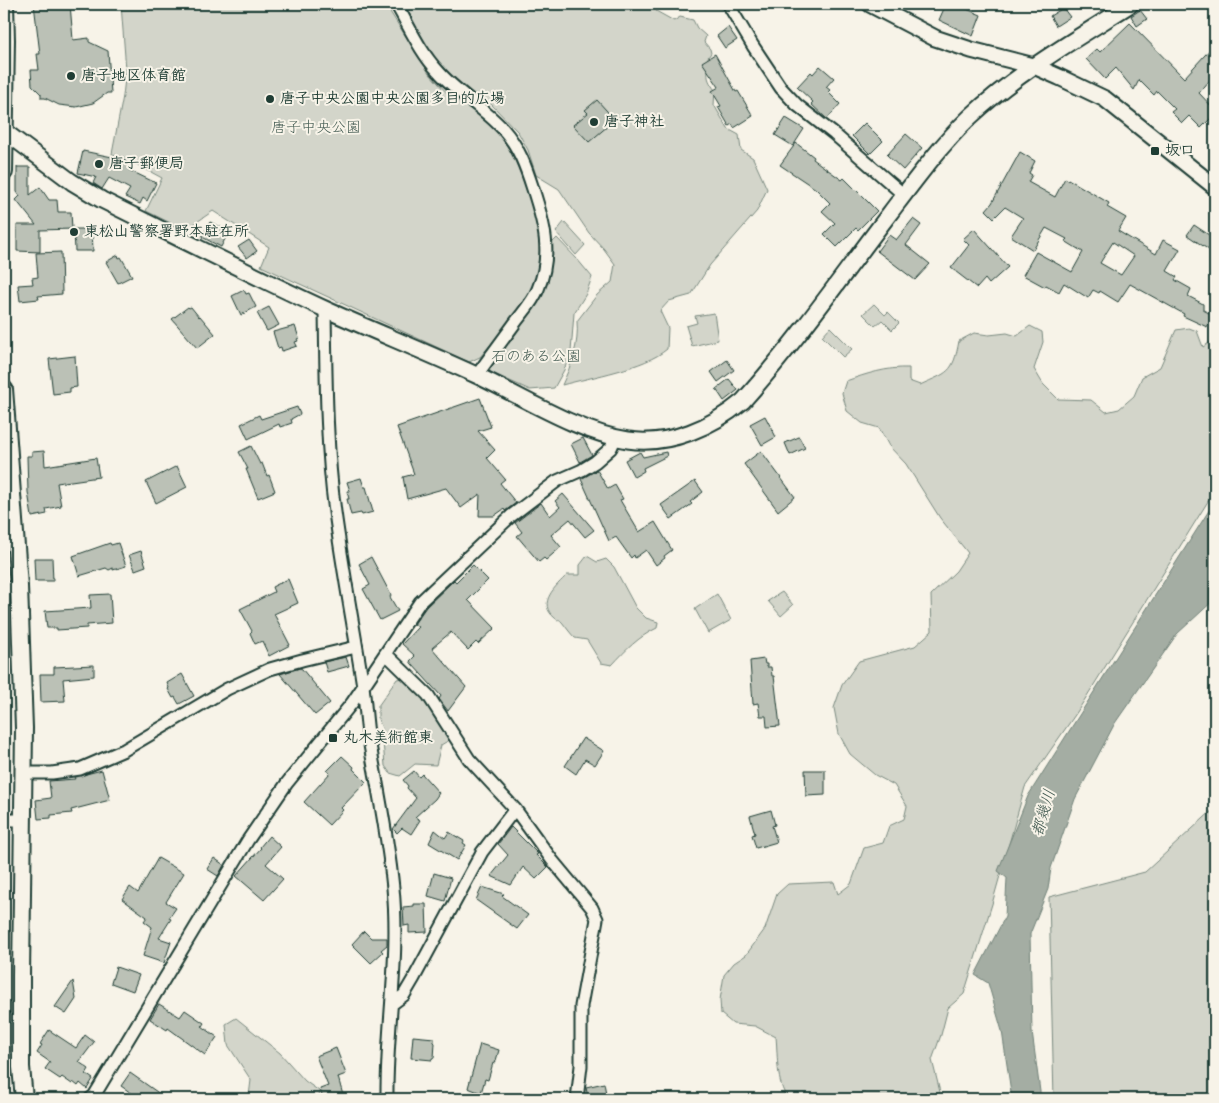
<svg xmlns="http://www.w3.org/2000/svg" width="1219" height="1103" font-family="Mynerve,'Klee One',sans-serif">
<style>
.green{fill:#d3d5ca;stroke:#79897f}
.water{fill:#a4ada3;stroke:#6f8077}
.building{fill:#bbc1b6;stroke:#1f3d34;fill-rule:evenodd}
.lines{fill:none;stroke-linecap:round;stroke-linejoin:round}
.minor-casing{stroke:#1f3d34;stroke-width:15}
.tertiary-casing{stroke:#1f3d34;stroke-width:19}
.secondary-casing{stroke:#1f3d34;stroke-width:20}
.minor{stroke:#f7f3e8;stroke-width:11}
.tertiary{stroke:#f7f3e8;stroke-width:15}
.secondary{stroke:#f7f3e8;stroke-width:16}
.poi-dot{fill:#1f3d34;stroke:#f7f3e8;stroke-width:2}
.labels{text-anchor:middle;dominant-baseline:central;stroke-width:4;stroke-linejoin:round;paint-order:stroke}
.poi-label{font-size:15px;font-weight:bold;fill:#1f3d34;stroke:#f7f3e8;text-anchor:start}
.park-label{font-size:15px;fill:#435b52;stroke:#f7f3e8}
.water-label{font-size:16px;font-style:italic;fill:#405950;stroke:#f7f3e8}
</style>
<rect width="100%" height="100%" fill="#f7f3e8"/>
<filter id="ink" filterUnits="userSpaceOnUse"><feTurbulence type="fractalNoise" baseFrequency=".02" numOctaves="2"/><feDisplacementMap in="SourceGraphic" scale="10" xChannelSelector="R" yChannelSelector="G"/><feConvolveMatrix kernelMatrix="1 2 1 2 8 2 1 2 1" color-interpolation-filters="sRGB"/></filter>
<g filter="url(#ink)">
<!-- green -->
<path class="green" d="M121 4H385L429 73 448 94 475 112 496 131 512 153 534 206 542 241 539 269 532 289 515 316 480 357 469 362 261 266 269 247 213 211 185 230 146 211 162 178 125 158 112 154 123 96 126 70Z
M405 4H655L656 11 674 21 680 17 693 20 697 28 706 36 704 42 710 49 711 53 708 57C710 73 703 75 715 90L714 105 728 129 739 135 741 150 753 158 767 189 757 211 710 265 691 295 669 301 660 311 668 328 667 349C645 368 591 377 562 385 572 363 579 345 577 321L597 295 612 282 615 264 604 249 589 233 559 189 536 175 528 150 518 132 491 104 449 82 421 38Z
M564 222 585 245 576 255 556 232Z
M557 238 577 259 592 277 586 294 574 313 571 352 564 370 554 388 530 390 490 372 489 366 548 273 552 243Z
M874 304 885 315 888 312 899 323 892 330 882 320 875 326 863 314Z
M714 313 718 340 692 346 686 326 697 323 695 316Z
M1030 326 1042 332 1043 342 1034 369 1043 384 1058 399 1091 400 1106 412 1119 409 1134 396 1142 377 1160 367 1176 330 1189 328 1197 331 1203 347 1215 339V490L1077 712 1025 787 992 904 964 994 948 1008 941 1035 932 1060 940 1092 937 1099H788C776 1082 778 1058 776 1037L755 1026 733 1024 721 1014 720 1000 724 975 734 963 746 955 765 929 777 894 788 884 834 882 838 894 851 884 864 848 883 843 889 826 904 819 907 806 894 785 875 775 850 754 839 734 834 708 842 685 859 661 915 646 932 631 931 595 956 571 968 553 940 518 906 464 889 446 879 428 862 423 847 411 842 393 846 381C866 374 887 367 909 368V381L920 385C948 372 953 374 959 341L974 333 989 335 1007 333 1017 336Z
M830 327 852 349 843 357 822 336Z
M587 556 597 562 606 559 614 567 636 608 646 618 658 622 657 628C638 637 626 650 612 665L601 663 587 640 575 638C570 633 566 627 562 622 556 616 561 623 555 618 536 603 556 586 567 575H580V565Z
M782 592 793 605 781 616 768 601Z
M717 594 731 620 708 633 695 609Z
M403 678 424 695 451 739 441 745 436 765 415 764 400 776 390 773 385 766 382 728 378 719V706L397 679Z
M1215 808V1099H1054L1049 897 1145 872Z
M236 1018 280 1053 305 1081 319 1091 320 1099H247L249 1096 251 1080 228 1045 226 1024Z"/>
<!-- water -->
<path class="water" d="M1215 501V599L1177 634 1115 723 1075 799 1051 868 1048 889 1030 934 1032 1032 1041 1099H1012L1002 1031 988 983 975 975 1005 917 1007 878 998 871 1028 796Z"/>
<!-- building -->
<path class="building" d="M34 4H70L73 40 89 38V42L108 51 111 93H107L93 103 76 107 59 105 45 98H41V94L32 85 31 70H39L37 54H40Z
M946 4H966L964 8 981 15 973 36 939 20Z
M1063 8 1070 17 1056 26 1050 16Z
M1140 10 1147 19 1137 26 1131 16Z
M1130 23 1184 78 1215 44V74L1199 93 1215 110V114L1201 128 1189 116 1182 123 1171 112 1175 109 1157 91 1154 95 1139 80 1134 90 1116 68 1105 79 1086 59 1097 49 1100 52Z
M728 27 737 40 725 48 717 36Z
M715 54 736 92 738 91 753 116 734 128 732 124 729 126 718 107 721 106 712 91 719 87 702 62Z
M820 66 834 78 826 87 830 90 828 92 840 104 827 119 811 104 813 102 797 87 811 72 813 74Z
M597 100 615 120 589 142 573 125 588 113 585 110Z
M786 118 804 129 793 146 775 135Z
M865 123 883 141 870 154 852 136Z
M906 134 922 148 903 170 887 155Z
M796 143 814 157 813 159 842 180 844 178 877 211 858 230 856 228 837 247 824 234 835 223 822 211 830 203 816 189 780 165Z
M83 151 122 159 132 165 129 170 156 183 147 201 143 198 140 204 125 197 130 189 109 178 102 189 93 183 96 177 78 173Z
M1020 152 1035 161 1029 173 1032 175 1028 182 1055 197 1065 178 1068 180V179L1109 203 1107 207 1126 218 1118 231 1156 254 1163 240 1180 249 1167 271 1177 277 1175 280 1191 289 1188 296 1203 304V310L1213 315 1207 327 1183 316 1184 314 1130 284 1118 302 1100 291 1099 293 1093 290 1088 298 1064 283 1059 292 1046 285 1045 287 1023 275 1036 252 1072 272 1083 252 1065 241 1067 239 1046 228 1033 250 1011 236 1023 218 1005 207 994 218 986 210 992 203ZM1113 242 1134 256 1121 275 1100 263Z
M17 167H30V195L40 187 49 200H57L58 212H71L72 229 40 230V252L17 251V225H36L16 200 20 196 17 192Z
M913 219 921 225 906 245 930 264 915 280 877 251 889 235 896 240Z
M210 222 229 231 221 247 202 237Z
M1194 225 1215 239 1209 250 1187 235Z
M74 229H92L93 251H75Z
M974 229 1008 267 989 284 985 279 977 288 951 268 969 245 963 239Z
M249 240 257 251 247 258 238 247Z
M61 252 62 294 38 296 39 299 20 301 18 285 33 284 32 278 38 277 36 253Z
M118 255 119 258 121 257 132 276 118 283 106 262Z
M244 290 246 294 249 293 256 307 241 315 232 296Z
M188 307 189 308 191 307 199 317 200 316 215 334 197 348 172 319Z
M269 307 279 325 267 331 257 313Z
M295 326 299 338 297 339 298 341 295 342 297 346 282 351 281 347 278 348 273 332Z
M75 356 77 387 70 388V392L53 394 49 359Z
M727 360 734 370 718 382 711 372Z
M729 379 738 390 724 401 716 389Z
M480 398 491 427 478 431 495 450 487 458 505 479 500 483 516 503 505 511 504 509 494 516H479L480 494 461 508 446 488 407 499 403 477 414 474 397 427Z
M297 407 300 414 291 419 292 423 280 427 279 424 248 439 241 424 259 415 261 419Z
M765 416 776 437 762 445 750 424Z
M799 437 805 448 790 455 785 443Z
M583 438 592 455 580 462 571 444Z
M251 446 260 464 262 463 267 476 269 475 275 491 258 498 246 469H248L239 452Z
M44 451 45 466 96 458 99 477 57 483 61 506 46 509 47 514 32 517 28 492 27 456H32V452Z
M761 451 795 497 778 511 744 464Z
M640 452 643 457 666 452 667 456 643 468 644 471 634 477 625 460Z
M177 466 187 487 156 503 146 482Z
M597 470 608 489 615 485 623 499 620 500 639 532 655 522 672 550 664 556 665 558 656 565 646 550 635 558 634 555 631 558 616 537 609 541 581 479Z
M361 478 364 487H366L373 512 362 515 361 513 351 515 347 499H349L347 491H350L347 482Z
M695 481 703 492 690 502 692 504 671 519 661 505Z
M563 494 594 530 585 537 570 519 551 535 561 547 546 560 544 558 539 562 517 536 522 532 515 523 541 503 550 516 560 507 555 501Z
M110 543 111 545 118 543 126 566 113 570V568L109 570 106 568 79 576 73 556Z
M141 551 146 566 135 570 129 555Z
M371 557 391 595 390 597 398 611 380 620 363 589 370 585 359 564Z
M34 558H52L53 581H35Z
M473 565 488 580 468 600 495 628 478 644 476 642 468 650 451 632 432 648 466 687 448 711 439 699 441 696 412 664 410 661 415 656 402 644 418 627 414 624 426 607 454 580 456 582Z
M288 579 298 603 274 614 290 645 269 656 262 641 255 644 250 633 252 631 240 609 274 592 272 587Z
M110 594 112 623 87 625V628L57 630V628H47L45 611 91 608 90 595Z
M346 657 349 666 327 672 324 662Z
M764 659 765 664H767V667H771L772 676H774L780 726 767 727 766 716H760L758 703 753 704 750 661Z
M94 665V676L63 679 65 701 41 702 40 674H54V667Z
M300 668 302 669 330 703 315 715 280 674Z
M182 674 194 696 179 704 175 697 173 698 168 689 169 688 167 683Z
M583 738 604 751 595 765 585 759 576 774 565 766Z
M342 756 354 767 353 769 366 782 341 808 343 810 329 825 304 802 330 773 327 771Z
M102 770 110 800 71 810 72 813 51 815V818L38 819 36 800 51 798 49 781 75 779 74 777Z
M805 770H825V795L806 796Z
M414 771 419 777 422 774 439 793 435 799 415 817 420 820 411 834 402 828 397 833 393 829 416 798 407 788 408 786 403 780Z
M771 810 775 825 772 826 777 842 756 848 752 835 755 834 750 816Z
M511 827 538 854 536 855 548 867 536 879 523 867 511 885 491 876 508 855 498 844Z
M435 830 445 838 449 832 464 841 463 843 466 845 457 860 429 843Z
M269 836 281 847 266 864 283 879 264 900 236 876 261 848 260 847Z
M158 858 184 873 166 902 176 908 169 918 171 919 159 938 171 942 164 963 143 956 152 927 144 921 147 917 122 899 130 887 138 893Z
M214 858 224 865 218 876 207 869Z
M434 873 451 878 445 901 428 896Z
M482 887 504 894 502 896 528 915 517 929 476 900Z
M414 904H426L427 932 409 933V925L404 926 403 907 414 906Z
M364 931 371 938H387V945L381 950 383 952 371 963 352 944Z
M116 967 139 975 133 991 111 983Z
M73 981 76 999 66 1014 55 1007Z
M159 1004 180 1017 185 1010 204 1023 202 1026 217 1037 205 1055 168 1028 167 1030 150 1019Z
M49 1030 76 1048 85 1035 94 1042 79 1062 89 1069 86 1074 93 1079 87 1089 80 1083 78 1086 73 1082 72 1084 62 1077 60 1079 45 1069 50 1062 37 1053 42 1045 40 1044Z
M413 1036 434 1038V1042L435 1043 434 1058H432V1060L411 1058Z
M480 1044 499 1050 495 1064 493 1063 488 1080 485 1079 481 1093 468 1088Z
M336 1048 346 1074 338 1077 344 1099H323L320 1089 328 1086 316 1056Z
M130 1073 167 1099H140L121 1086Z
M604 1083 607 1099H588L586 1087Z"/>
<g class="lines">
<!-- minor casing -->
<g class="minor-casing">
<path id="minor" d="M396 4C409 26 420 52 438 71 457 93 483 107 503 129 519 147 526 167 533 189 544 223 553 254 538 289 533 302 523 312 515 323 502 341 489 358 477 375
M728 4 753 46 781 88 797 105 834 134 904 195
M325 309C326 376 326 446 335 512 343 571 354 628 363 686 365 702 366 718 368 734 377 785 388 836 393 888 400 958 386 1029 387 1099
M4 589 19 586
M386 654 428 695 469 759 515 809 482 852 414 978 404 995 392 1004
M23 773H52L80 769 124 750 227 689 270 669 302 660 356 647
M515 809 552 860 592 908 597 919 581 1006V1066L577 1099
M4 820H23
M90 1099 94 1096 248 840 287 783 352 703 420 602 511 516 557 481 582 470 595 462 611 448 616 437"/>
</g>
<!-- tertiary casing -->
<g class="tertiary-casing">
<path id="tertiary" d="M870 4 935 38 971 50 1034 66 1059 77 1105 99 1215 187
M4 131 72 182 102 200C177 237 251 275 327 310 376 332 426 352 476 375 521 396 579 433 628 440 670 446 712 427 743 401 796 342 842 276 890 213 915 180 940 146 970 117 1018 72 1076 39 1131 4"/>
</g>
<!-- secondary casing -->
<g class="secondary-casing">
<path id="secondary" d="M4 172 6 40 5 4
M4 389 19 586 24 728 21 976V1067L24 1099"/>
</g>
<!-- minor -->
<use href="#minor" class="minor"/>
<!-- tertiary -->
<use href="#tertiary" class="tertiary"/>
<!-- secondary -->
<use href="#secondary" class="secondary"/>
</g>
</g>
<!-- markers -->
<g class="poi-dot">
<circle cx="71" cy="76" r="5"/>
<circle cx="270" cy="99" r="5"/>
<circle cx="594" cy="122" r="5"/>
<rect x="1150" y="146" width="10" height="10" rx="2.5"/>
<circle cx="99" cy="164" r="5"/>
<circle cx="74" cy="232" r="5"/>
<rect x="328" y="733" width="10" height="10" rx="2.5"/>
</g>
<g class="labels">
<!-- poi labels -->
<g class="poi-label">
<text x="81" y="76">唐子地区体育館</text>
<text x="280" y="99">唐子中央公園中央公園多目的広場</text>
<text x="604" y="122">唐子神社</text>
<text x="1165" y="151">坂口</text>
<text x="109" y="164">唐子郵便局</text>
<text x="84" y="232">東松山警察署野本駐在所</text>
<text x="343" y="738">丸木美術館東</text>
</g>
<!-- park labels -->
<g class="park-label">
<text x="316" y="128">唐子中央公園</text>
<text x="536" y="357">石のある公園</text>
</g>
<!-- water labels -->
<g class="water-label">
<text transform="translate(1044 813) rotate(-74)">都幾川</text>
</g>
</g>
<!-- margin -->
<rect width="1219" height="1103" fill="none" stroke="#f7f3e8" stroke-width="20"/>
<rect x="10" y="10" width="1199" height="1083" fill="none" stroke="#1f3d34" stroke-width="2" filter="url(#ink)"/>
</svg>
